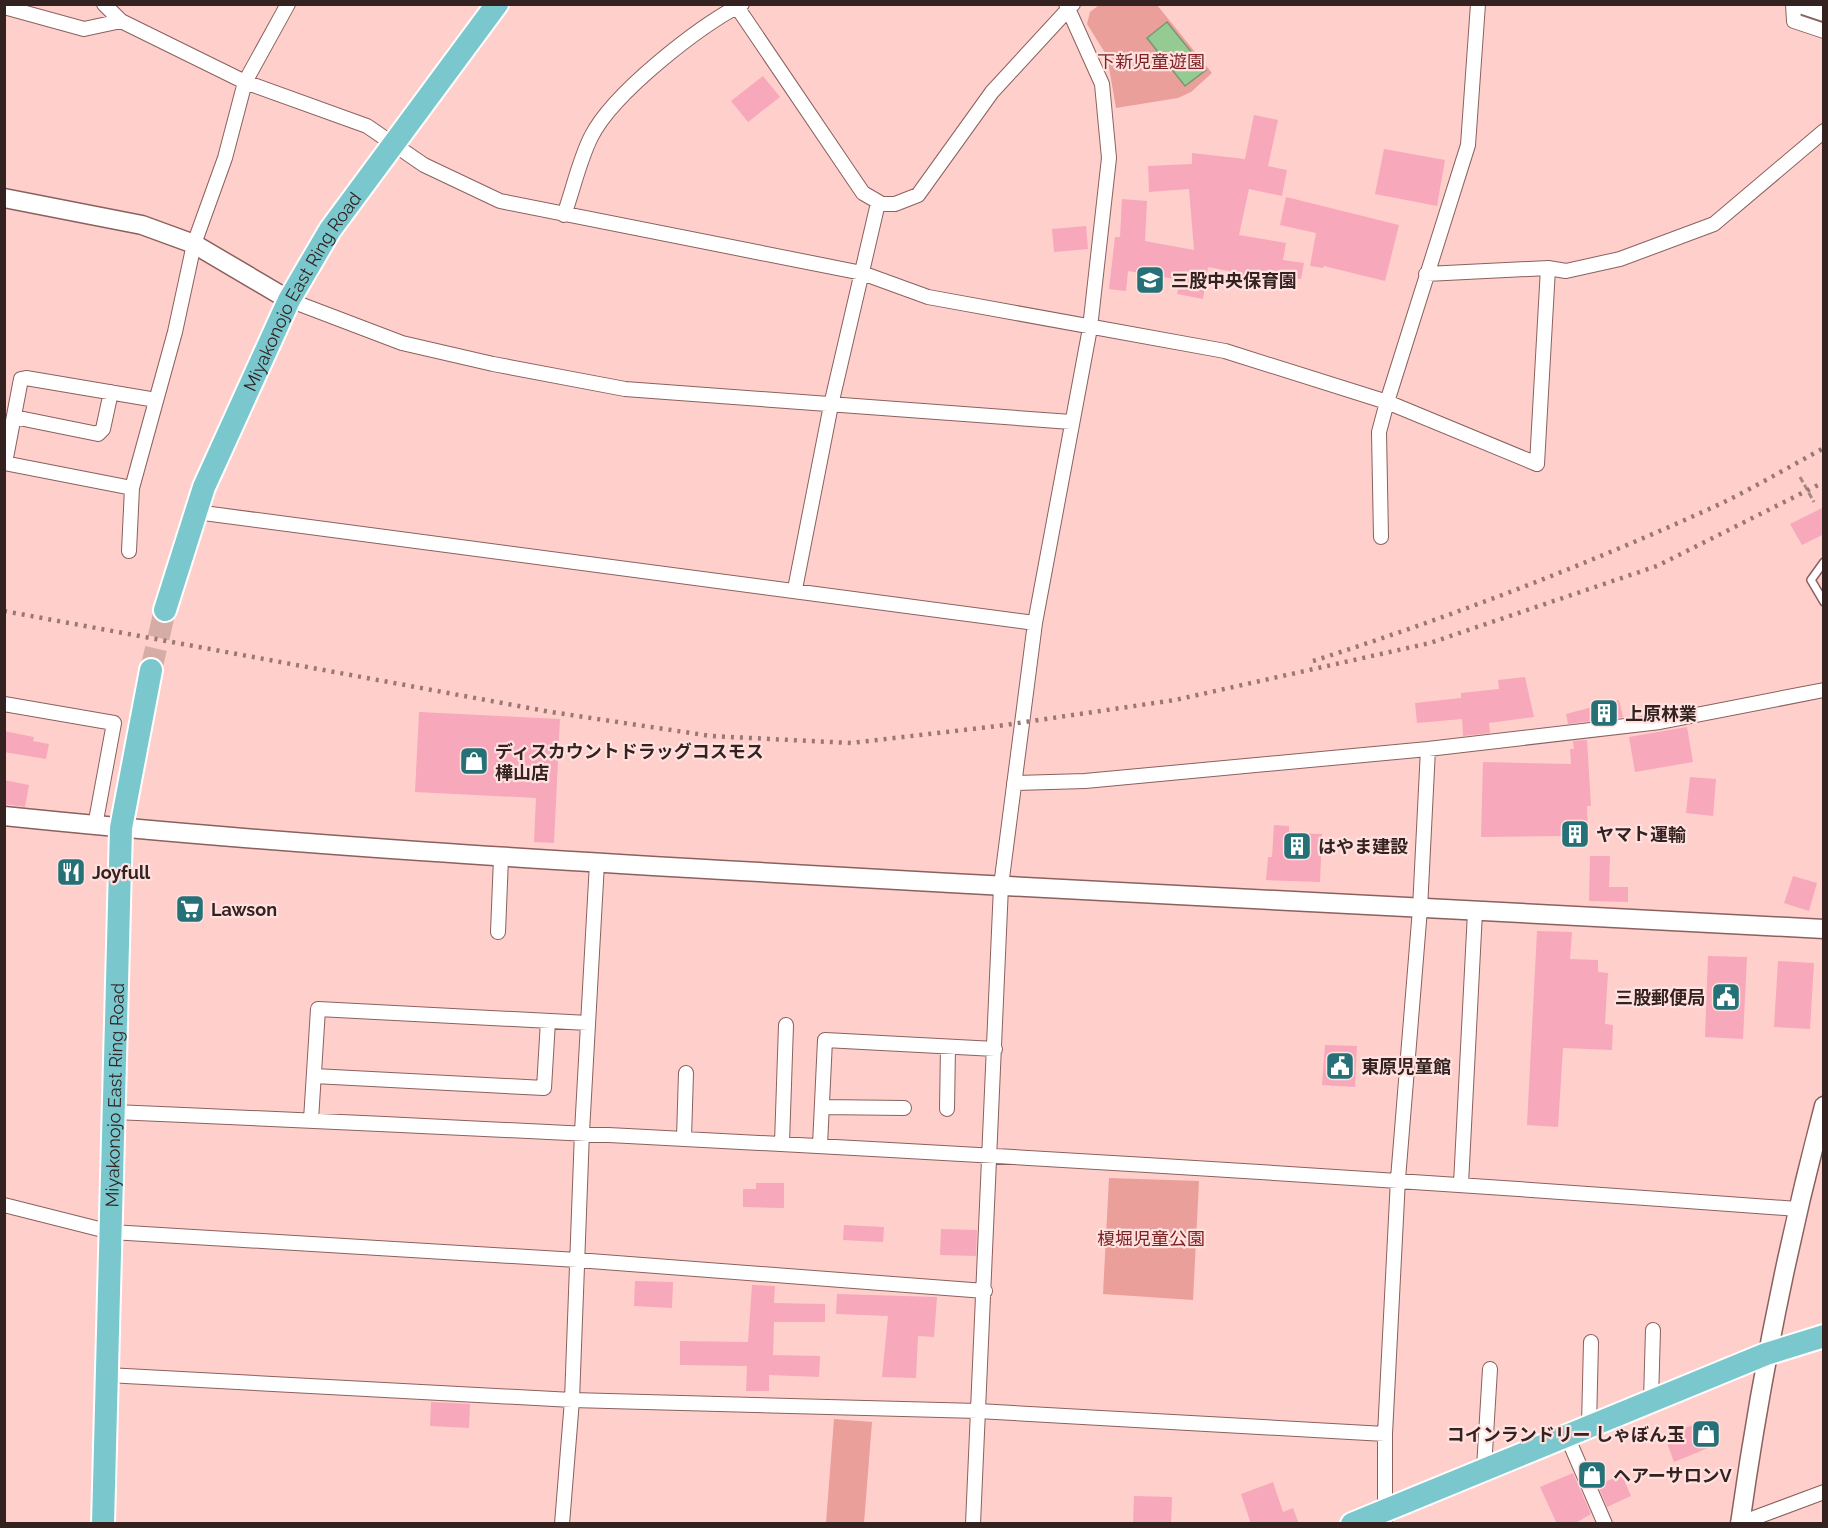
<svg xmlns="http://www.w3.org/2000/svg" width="1828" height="1528" font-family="Raleway,'Noto Sans JP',sans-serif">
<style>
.green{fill:#eb9f9a}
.water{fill:#95ca93;stroke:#789871;stroke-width:1.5}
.building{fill:#f7a8bb}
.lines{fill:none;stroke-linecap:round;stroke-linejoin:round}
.primary-tunnel{stroke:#d6aca9;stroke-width:22;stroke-dasharray:22 11;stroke-linecap:butt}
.service-casing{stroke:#8a615e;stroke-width:10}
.minor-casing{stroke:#8a615e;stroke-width:16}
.tertiary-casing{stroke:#8a615e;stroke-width:21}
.primary-casing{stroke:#fff;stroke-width:26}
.path{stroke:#aa8784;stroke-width:3;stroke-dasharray:6 3;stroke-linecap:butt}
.service{stroke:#fff;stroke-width:7}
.minor{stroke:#fff;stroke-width:14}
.tertiary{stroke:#fff;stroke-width:18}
.primary{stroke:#7ac8ce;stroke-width:22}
.rail{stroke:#987774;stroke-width:4.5;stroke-dasharray:3 6;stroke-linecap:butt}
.labels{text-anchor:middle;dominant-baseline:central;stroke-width:4.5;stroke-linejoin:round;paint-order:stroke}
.park-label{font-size:18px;fill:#7d2224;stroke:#ffe1df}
.poi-label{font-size:18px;font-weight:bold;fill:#342221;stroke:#ffe1df;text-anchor:start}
.street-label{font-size:18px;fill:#342221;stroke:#ffe1df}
</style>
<rect width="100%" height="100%" fill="#ffcfcb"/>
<!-- green -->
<path class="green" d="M1099 5H1157L1212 73 1191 92 1178 98 1116 108 1107 56 1087 24 1090 12Z
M1109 1178 1199 1181 1193 1300 1103 1294Z
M834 1419 872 1422 864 1523H826Z"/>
<!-- water -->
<path class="water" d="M1167 22 1206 70 1185 86 1147 38Z"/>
<!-- building -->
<path class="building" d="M763 76 780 97 748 122 731 101Z
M1254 115 1278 120 1268 166 1287 170 1282 196 1249 189 1239 235 1286 243 1283 260 1304 263 1301 279 1280 276 1279 283 1234 276V272L1208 267 1203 299 1177 294 1180 280 1128 271 1126 291 1109 289 1115 237H1120L1122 199 1147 201 1145 241 1194 250 1189 189 1149 192 1148 166 1192 164V153L1245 159Z
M1384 149 1445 160 1437 206 1375 194Z
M1286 197 1399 225 1385 281 1324 266 1323 268 1310 266 1316 233 1280 225Z
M1086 226 1088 249 1054 252 1052 229Z
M1824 507V534L1802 545 1790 524Z
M1525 677 1534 717 1489 723 1490 733 1463 736 1462 719 1417 723 1415 703 1461 698V693L1499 689 1498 680Z
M1619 700 1623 717 1568 724 1566 714Z
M419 712 560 719 554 843 534 842 536 798 415 792Z
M1687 727 1693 762 1635 772 1629 737Z
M4 731 34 737 33 741 49 744 46 759 4 752Z
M1587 740 1591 806H1587L1588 842H1563V836L1481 837 1483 762 1571 764 1570 749H1574L1573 741Z
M1690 777 1716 779 1713 816 1686 813Z
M4 780 29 785 25 807 4 804Z
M1274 825 1289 826V833L1322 834 1320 882 1266 880 1268 857H1272Z
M1590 856H1610L1609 887H1628V902L1589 901Z
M1793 876 1817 883 1809 911 1784 903Z
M1537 931 1572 932 1570 959 1598 960V972L1608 973 1605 1024 1613 1025 1612 1050 1563 1048 1558 1127 1527 1125Z
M1708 956 1747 957 1743 1039 1705 1037Z
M1778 961 1814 963 1810 1029 1774 1027Z
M1325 1045 1357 1046 1355 1087 1322 1085Z
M756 1183H784V1208L743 1207V1189H756Z
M844 1225 884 1227 883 1242 843 1240Z
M941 1229 977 1230 976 1256 940 1255Z
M635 1281 673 1282 672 1308 634 1306Z
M752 1285 775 1286 774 1303 825 1304V1322H774L773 1355 820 1356 819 1377 769 1375V1391H746L747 1366 680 1365V1341L748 1342Z
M837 1294 937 1297 934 1337 918 1336 916 1378 882 1377 888 1316 836 1314Z
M431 1402 470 1404 469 1428 430 1426Z
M1711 1419 1720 1443 1674 1462 1664 1435Z
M1590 1466 1599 1484 1622 1475 1631 1496 1607 1507Z
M1573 1473 1591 1514 1574 1524H1557L1540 1487Z
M1273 1482 1283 1512 1293 1508 1299 1524H1251L1241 1494Z
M1134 1496 1172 1497 1171 1524H1133Z"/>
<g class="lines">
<!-- primary-tunnel -->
<path class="primary-tunnel" d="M151 670 165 610"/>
<!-- service casing -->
<g class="service-casing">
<path id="service" d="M1824 562 1811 580 1824 602"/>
</g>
<!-- minor casing -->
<g class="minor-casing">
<path id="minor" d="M104 4 121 21 245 82 367 126 424 165 500 201 862 273 928 297 1225 351 1387 402 1468 145 1478 4
M735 4 863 193 882 204H895L918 195 992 92 1073 4
M1793 4 1794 21 1824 31
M4 7 84 29 121 21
M564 215C573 190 579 161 591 137 613 93 698 27 742 4
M1426 274 1548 268 1566 271 1620 259 1714 224 1824 131
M289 300 402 343 493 364 625 389 1071 422
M14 417 98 434 103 429 111 392
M4 463 132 488
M5 463 21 379 26 378 156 400
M196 512 1035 623
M1381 537 1379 432 1387 402 1537 464 1548 268
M129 551 132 488 175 332 194 244 225 158 245 82 288 4
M795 589 831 405 878 203
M4 704 114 723 95 826
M1014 783 1085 781 1428 749 1660 722 1824 690
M498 932 501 858
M314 1076 544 1088 548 1021
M822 1107 904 1108
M947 1109 948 1047
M114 1112C676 1136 1237 1167 1797 1209
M311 1120 318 1009 588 1023
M684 1138 686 1073
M782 1143 786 1025
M820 1145 825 1040 995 1049
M1461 1184 1475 912
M4 1205 111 1232 577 1260 985 1291
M107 1375 572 1400 978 1411 1385 1434
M1651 1400 1653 1330
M1589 1425 1591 1342
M1566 1434 1605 1524
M1484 1468 1490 1369
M562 1524 572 1400 582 1132 597 863
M973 1524 1001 886 1035 623 1090 328 1109 158 1102 84 1066 4
M1385 1524V1434L1398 1179 1420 909 1428 749
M1738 1524 1824 1492"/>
</g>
<!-- tertiary casing -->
<g class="tertiary-casing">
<path id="tertiary" d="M1800 4 1824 12
M4 198 142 225 194 244 289 300
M4 816C284 845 564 861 845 877 1171 896 1497 913 1824 929
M1740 1524C1760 1381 1787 1246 1824 1106"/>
</g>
<!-- primary casing -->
<g class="primary-casing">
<g id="primary">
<path id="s1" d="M165 610 204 487 289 300 330 230 497 4"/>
<path id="s2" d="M103 1524 121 828 151 670"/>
<path d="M1352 1524 1766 1354 1824 1336"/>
</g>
</g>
<!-- path -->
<path class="path" d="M1800 477 1814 502"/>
<!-- service -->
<use href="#service" class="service"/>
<!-- minor -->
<use href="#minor" class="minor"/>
<!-- tertiary -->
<use href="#tertiary" class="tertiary"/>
<!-- primary -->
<use href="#primary" class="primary"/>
<!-- rail -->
<path class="rail" d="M4 611 551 712 711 736 851 743 998 726 1175 700 1430 643 1657 566 1824 482
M1313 661C1447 618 1579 568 1707 510 1747 492 1785 469 1824 448"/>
</g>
<!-- icons -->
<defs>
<g id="school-square" transform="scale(1.5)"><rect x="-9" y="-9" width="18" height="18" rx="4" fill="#267177" stroke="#ffe1df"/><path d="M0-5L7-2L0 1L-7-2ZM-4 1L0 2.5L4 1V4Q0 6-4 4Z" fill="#fff"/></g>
<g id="building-square" transform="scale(1.5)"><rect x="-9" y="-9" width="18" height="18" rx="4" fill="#267177" stroke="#ffe1df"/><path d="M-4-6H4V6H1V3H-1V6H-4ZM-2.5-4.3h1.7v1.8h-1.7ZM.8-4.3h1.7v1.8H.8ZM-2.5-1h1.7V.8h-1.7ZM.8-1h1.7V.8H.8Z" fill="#fff"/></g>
<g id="shop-square" transform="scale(1.5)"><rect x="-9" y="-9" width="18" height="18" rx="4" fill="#267177" stroke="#ffe1df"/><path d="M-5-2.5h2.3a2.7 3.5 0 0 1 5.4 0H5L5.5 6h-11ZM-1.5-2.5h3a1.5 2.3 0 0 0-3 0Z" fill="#fff"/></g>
<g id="restaurant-square" transform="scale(1.5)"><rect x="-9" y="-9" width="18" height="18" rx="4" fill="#267177" stroke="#ffe1df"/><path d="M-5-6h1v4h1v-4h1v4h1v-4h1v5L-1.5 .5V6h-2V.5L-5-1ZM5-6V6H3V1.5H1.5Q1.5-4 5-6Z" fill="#fff"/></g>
<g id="supermarket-square" transform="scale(1.5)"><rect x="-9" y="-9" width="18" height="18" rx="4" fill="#267177" stroke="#ffe1df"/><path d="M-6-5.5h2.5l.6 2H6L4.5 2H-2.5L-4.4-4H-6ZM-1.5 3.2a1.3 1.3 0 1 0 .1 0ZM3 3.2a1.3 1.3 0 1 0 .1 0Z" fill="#fff"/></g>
<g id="civic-square" transform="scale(1.5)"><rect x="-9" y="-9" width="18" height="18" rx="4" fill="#267177" stroke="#ffe1df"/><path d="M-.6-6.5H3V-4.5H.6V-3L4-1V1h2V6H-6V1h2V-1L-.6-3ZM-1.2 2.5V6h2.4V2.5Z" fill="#fff"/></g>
</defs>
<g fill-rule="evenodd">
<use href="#school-square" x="1150" y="280"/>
<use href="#building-square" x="1604" y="713"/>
<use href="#shop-square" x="474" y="761"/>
<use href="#building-square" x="1575" y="834"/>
<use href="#building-square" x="1297" y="846"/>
<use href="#restaurant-square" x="71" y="872"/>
<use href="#supermarket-square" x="190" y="909"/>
<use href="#civic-square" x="1726" y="997"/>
<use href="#civic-square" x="1340" y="1066"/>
<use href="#shop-square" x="1706" y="1434"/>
<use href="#shop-square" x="1592" y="1475"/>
</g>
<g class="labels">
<!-- park labels -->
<g class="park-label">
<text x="1151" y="61">下新児童遊園</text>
<text x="1151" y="1238">榎堀児童公園</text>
</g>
<!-- poi labels -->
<g class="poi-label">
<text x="1171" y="280">三股中央保育園</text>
<text x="1625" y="713">上原林業</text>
<text x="495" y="751">ディスカウントドラッグコスモス<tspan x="495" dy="21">樺山店</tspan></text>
<text x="1596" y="834">ヤマト運輸</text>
<text x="1318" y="846">はやま建設</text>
<text x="92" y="872">Joyfull</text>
<text x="211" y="909">Lawson</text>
<text x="1705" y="997" text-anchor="end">三股郵便局</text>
<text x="1361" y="1066">東原児童館</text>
<text x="1685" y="1434" text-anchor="end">コインランドリー しゃぼん玉</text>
<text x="1613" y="1475">ヘアーサロンV</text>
</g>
<!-- street labels -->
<g class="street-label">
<text stroke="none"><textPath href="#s1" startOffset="348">Miyakonojo East Ring Road</textPath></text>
<text stroke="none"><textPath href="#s2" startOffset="429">Miyakonojo East Ring Road</textPath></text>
</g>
</g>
<!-- border -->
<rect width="1828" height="1528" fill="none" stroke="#342221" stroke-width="12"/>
</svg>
